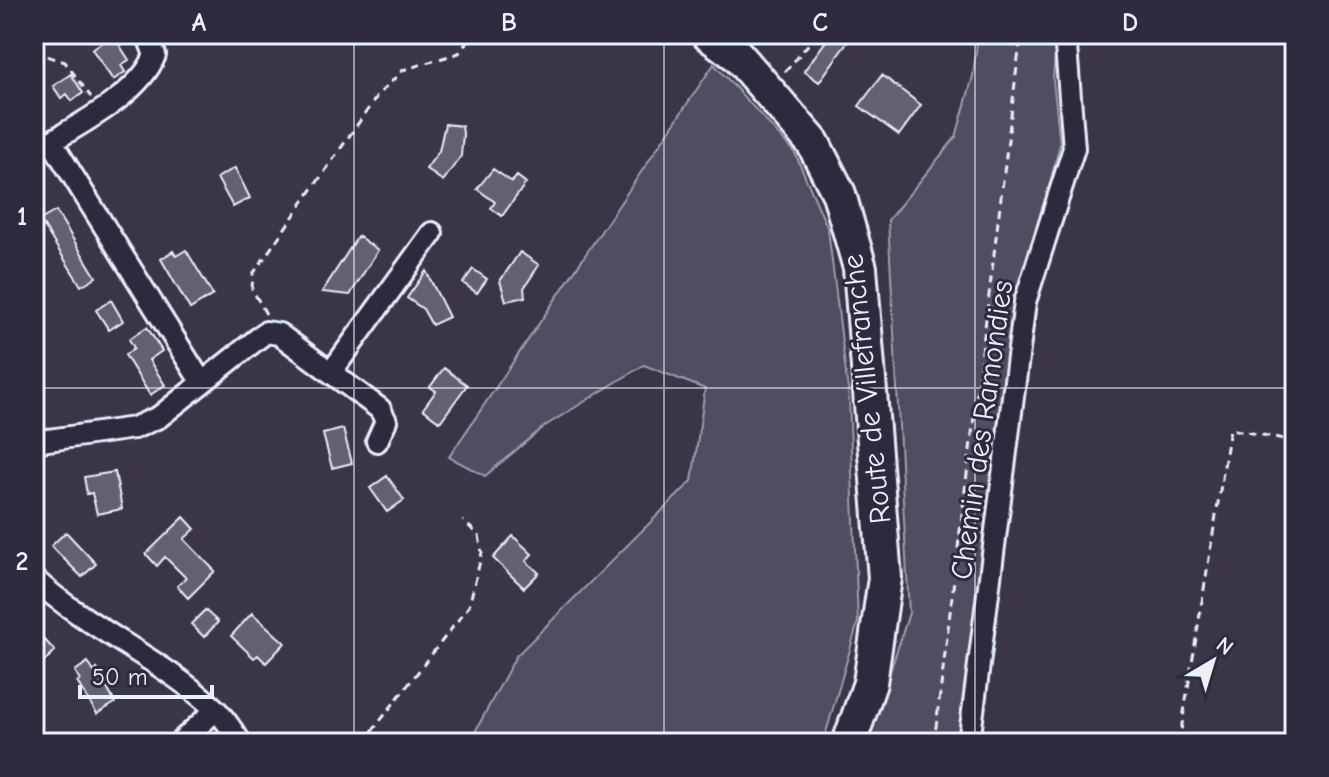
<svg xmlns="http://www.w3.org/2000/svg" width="1329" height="777" font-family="'Comic Neue',sans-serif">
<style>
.green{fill:#504e5f;stroke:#9ca0ac;stroke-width:2}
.building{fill:#636171;stroke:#e8f1f8;stroke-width:2}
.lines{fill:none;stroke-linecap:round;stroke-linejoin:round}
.street-casing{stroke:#e8f1f8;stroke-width:26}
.primary-casing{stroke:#e8f1f8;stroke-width:38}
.path{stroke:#e8f1f8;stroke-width:3;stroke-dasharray:8 6;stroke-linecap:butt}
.street{stroke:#2f2a3d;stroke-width:20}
.primary{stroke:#2f2a3d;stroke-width:32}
.grid{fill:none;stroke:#e8f1f8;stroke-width:2;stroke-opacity:0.55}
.labels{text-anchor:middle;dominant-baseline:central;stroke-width:6;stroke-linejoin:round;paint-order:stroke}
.street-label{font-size:30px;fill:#e8f1f8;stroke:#2f2a3d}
.neatline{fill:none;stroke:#e8f1f8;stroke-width:3}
.grid-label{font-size:26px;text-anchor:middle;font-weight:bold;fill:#e8f1f8}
</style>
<rect width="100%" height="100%" fill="#3a3648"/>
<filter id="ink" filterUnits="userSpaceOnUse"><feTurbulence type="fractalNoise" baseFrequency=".0125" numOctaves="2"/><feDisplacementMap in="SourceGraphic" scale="16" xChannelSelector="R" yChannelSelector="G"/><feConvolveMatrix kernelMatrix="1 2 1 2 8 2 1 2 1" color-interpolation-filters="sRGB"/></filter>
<g filter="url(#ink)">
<!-- green -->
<path class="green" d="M978 34H1057L1053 79 1060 144 1022 291 961 743H867L909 613 888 220 956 137 973 76Z
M714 64 795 153 828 229 849 398 858 622 823 743H469L516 656 692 481 705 389 644 365 545 426 485 476 449 457Z"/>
<!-- building -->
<path class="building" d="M831 34H853L819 82 804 71Z
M113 35 129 60 121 65 125 72 113 80 92 49Z
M71 74 83 93 72 101 67 94 61 98 53 86Z
M882 75 921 105 899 135 859 106Z
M445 124 462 126 463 134 461 156 443 181 426 169 439 151Z
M235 168 250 198 233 207 217 178Z
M493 169 512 182 517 176 526 183 502 216 491 208 495 202 477 189Z
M56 211 96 277 81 286 40 220Z
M358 236 378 250 350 295 322 292Z
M186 250 213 295 190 309 161 259 173 251 176 256Z
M520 252 539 265 524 288 525 297 506 301 500 281Z
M473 269 487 279 477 293 463 283Z
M426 271 449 317 432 325 423 309 407 298Z
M111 300 123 321 109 330 96 310Z
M147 327 162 351 149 360 165 385 150 395 125 355 134 348 129 339Z
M444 368 467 385 440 422 423 409 436 391 430 387Z
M343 429 352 463 332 468 323 434Z
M115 472 122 509 97 514 92 493 87 494 84 477Z
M387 476 404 500 387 512 370 488Z
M184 517 195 529 184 539 215 571 188 598 177 586 186 578 165 557 157 566 146 554Z
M66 532 96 564 82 577 51 546Z
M513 536 532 554 526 561 539 573 524 588 493 558Z
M205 610 218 622 204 637 191 624Z
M252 613 285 643 266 663 258 655 254 658 231 636Z
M42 637 55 651 34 671V644Z
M88 662 94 672 97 669 115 703 97 714 77 682 80 680 75 671Z"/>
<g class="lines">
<!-- street casing -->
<g class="street-casing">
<path id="street" d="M51 141 202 383
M34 152C71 128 139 97 155 55L147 34
M332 371 432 233
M34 442 134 428 159 417 266 332 279 334 380 409 386 421 377 441
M34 579C89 629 160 658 215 709 225 718 233 732 241 743
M179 743 216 710
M969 743 1025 302 1074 148 1065 34"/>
</g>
<!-- primary casing -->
<g class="primary-casing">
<path id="primary" d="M708 34 737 55 813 143 839 194 860 268 885 578 870 683 849 743"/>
</g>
<!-- path -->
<path class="path" d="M34 52 65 62 91 97
M785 72 817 34
M266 314 252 289 253 274 378 95 403 70 459 53 473 34
M363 743 469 606 482 553 479 535 463 521
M934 743 1021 34
M1179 743 1230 429 1295 441"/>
<!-- street -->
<use href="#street" class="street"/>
<!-- primary -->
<use href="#primary" class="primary"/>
</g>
</g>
<!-- grid -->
<path class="grid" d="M354 34V743M664 34V743M975 34V743M34 388H1295"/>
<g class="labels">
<!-- street labels -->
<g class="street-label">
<text transform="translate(867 389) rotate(-96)">Route de Villefranche</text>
<text transform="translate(982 430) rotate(-82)">Chemin des Ramondies</text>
</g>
</g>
<!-- margin -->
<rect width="1329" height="777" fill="none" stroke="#2f2a3d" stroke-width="88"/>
<!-- north arrow -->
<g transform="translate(1213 661) rotate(38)" stroke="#2f2a3d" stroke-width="6" paint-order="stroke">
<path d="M0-6L14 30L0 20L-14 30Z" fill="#e8f1f8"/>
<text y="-12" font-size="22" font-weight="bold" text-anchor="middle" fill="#e8f1f8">N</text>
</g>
<!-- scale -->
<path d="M80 685v12h132v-12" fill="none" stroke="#e8f1f8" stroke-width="4"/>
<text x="92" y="685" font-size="24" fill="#e8f1f8" stroke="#2f2a3d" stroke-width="6" paint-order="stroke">50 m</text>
<rect x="44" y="44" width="1241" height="689" class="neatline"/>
<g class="grid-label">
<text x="199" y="31">A</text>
<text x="509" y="31">B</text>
<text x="820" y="31">C</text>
<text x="1130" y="31">D</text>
<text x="22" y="225">1</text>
<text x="22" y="570">2</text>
</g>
</svg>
